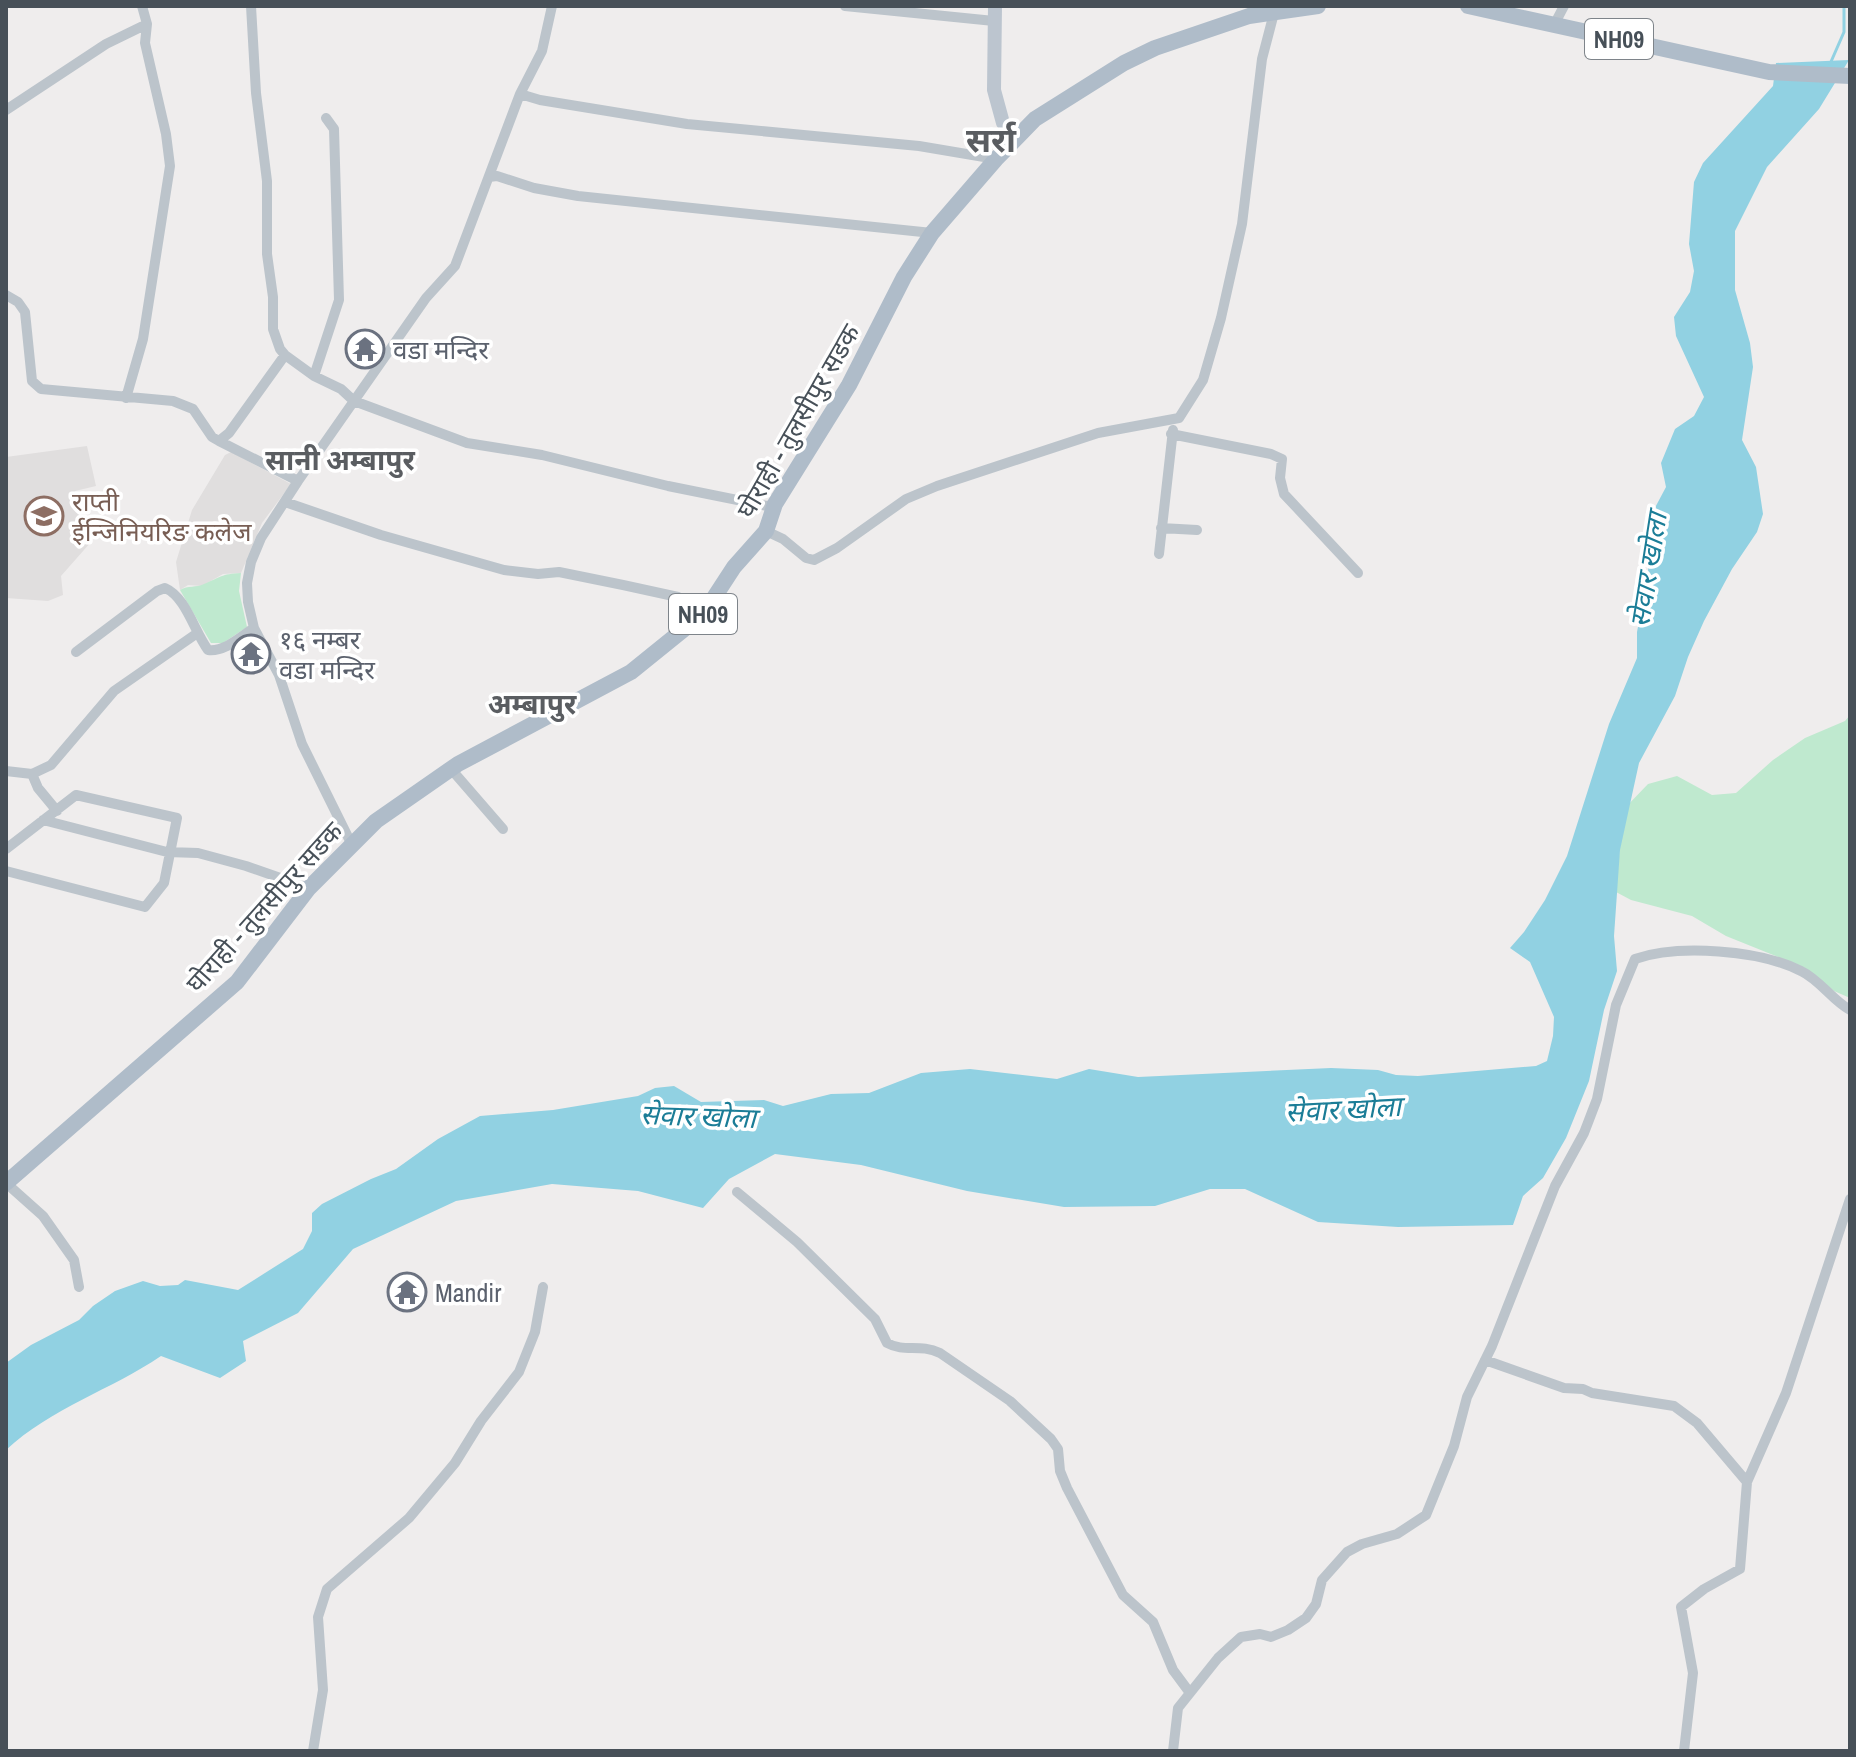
<svg xmlns="http://www.w3.org/2000/svg" width="1856" height="1757" font-family="'Archivo Narrow','Noto Sans Devanagari',sans-serif">
<style>
.education{fill:#e0dede}
.green{fill:#bfe9cf}
.water{fill:#91d1e2}
.lines{fill:none;stroke-linecap:round;stroke-linejoin:round}
.stream{stroke:#91d1e2;stroke-width:3}
.street{stroke:#bcc4cb;stroke-width:10}
.secondary{stroke:#bcc5cf;stroke-width:14}
.primary{stroke:#afbcc9;stroke-width:16}
.labels{text-anchor:middle;dominant-baseline:central;stroke-width:7;stroke-linejoin:round;paint-order:stroke}
.shield{fill:#fff;stroke:#7e848a;stroke-width:2}
.shield-label{font-size:24px;font-weight:bold;fill:#475058}
.worship-label{font-size:26px;fill:#5b616d;stroke:#fff;text-anchor:start}
.street-label{font-size:26px;fill:#475058;stroke:#fff}
.education-label{font-size:26px;fill:#785e54;stroke:#fff;text-anchor:start}
.neighbourhood-label{font-size:28px;font-weight:bold;fill:#5a5d61;stroke:#fff}
.water-label{font-size:28px;font-style:italic;fill:#1b7d97;stroke:#fff}
.district-label{font-size:34px;font-weight:bold;fill:#5a5d61;stroke:#fff}
</style>
<rect width="100%" height="100%" fill="#efeded"/>
<!-- education -->
<path class="education" d="M87 446 96 486 75 491 91 542 61 576 63 595 48 601 6 598V457Z
M231 452 291 484 262 523 241 573 223 574 202 586 188 585 180 590 176 562 192 510 225 455Z"/>
<!-- green -->
<path class="green" d="M241 573 239 591 247 627 223 643H211L180 590C188 585 196 588 204 584 221 577 221 574 241 573Z
M1850 715V998L1834 991 1805 968 1726 936 1692 916 1631 900 1616 892 1623 810 1648 784 1677 776 1712 795 1736 793 1773 760 1805 738 1845 721Z"/>
<!-- water -->
<path class="water" d="M1849 60 1819 109 1767 167 1735 231V290L1750 343 1753 367 1742 440 1756 467 1763 514 1757 532 1732 569 1704 621 1688 657 1675 696 1639 763 1620 850 1614 936 1617 971 1604 1010 1589 1081 1566 1138 1543 1178 1523 1196 1513 1225 1398 1227 1318 1222 1245 1189H1210L1155 1206 1064 1207 967 1191 861 1165 775 1154 729 1179 703 1208 638 1191 552 1184 456 1201 353 1249 298 1313 243 1341 246 1361 220 1378 161 1356C111 1390 51 1408 6 1450V1363L31 1345 79 1320 93 1306 115 1291 143 1281 160 1286 178 1285 185 1280 238 1290 303 1249 312 1231V1213L322 1204 371 1179 396 1169 438 1139 480 1116 553 1110 638 1096 655 1088 674 1086 701 1102 764 1100 783 1106 831 1094 869 1093 921 1073 970 1069 1057 1079 1089 1069 1138 1077 1331 1068 1378 1070 1396 1075 1418 1076 1536 1066 1547 1061 1553 1036 1554 1017 1530 962 1510 948 1524 932 1545 900 1567 856 1609 724 1637 658V632L1648 576 1649 519 1666 487 1661 463 1675 429 1694 416 1704 397 1676 336 1674 317 1690 292 1694 271 1689 244 1694 182 1703 163 1773 86 1776 63Z"/>
<g class="lines">
<!-- stream -->
<path class="stream" d="M1830 64 1844 32V6"/>
<!-- street -->
<path class="street" d="M251 6 256 93 267 181V254L273 297V329L280 349 285 355 314 376 341 389 354 401 467 443 542 455 668 486 767 506 775 504
M845 6 994 21
M1554 25 1564 6
M520 94 540 100 687 124 919 146 996 159
M6 110 106 44 147 24
M489 177 497 176 534 188 578 196 932 233
M6 295 18 302 25 312 32 381 41 389 173 401 193 409 212 437 219 441 229 433 285 355
M314 376 339 300 334 129 326 118
M126 398 143 339 170 166 166 134 145 43 147 24 142 6
M1171 434 1271 454 1282 459 1280 478 1284 494 1358 573
M219 441 298 481
M285 502 381 535 504 570 538 574 559 572 623 585 678 597 704 613
M1161 528 1197 530
M766 531 783 539 806 558 814 560 837 548 906 499 937 486 1098 433 1179 418 1203 380 1221 318 1242 224 1262 59 1274 13 1277 9
M1159 554 1173 430
M76 652 157 591 165 588C186 597 194 631 208 650 225 652 240 637 254 628
M451 769 503 829
M6 771 32 774 38 788 57 811
M32 774 51 765 114 691 196 634
M43 820 167 852 198 853 246 866 309 888
M351 843 302 744 279 675 254 628 248 602 247 583 251 562 261 538 298 481 426 298 455 266 520 94 542 51 552 6
M6 849 76 795 177 818 164 883 145 907 6 871
M6 1183 43 1216 74 1260 79 1287
M737 1192 797 1242 875 1319 887 1343C905 1353 919 1343 940 1353L1010 1401 1051 1439 1058 1449 1060 1471 1067 1488 1123 1595 1153 1622 1173 1670 1190 1693
M1485 1360 1564 1388 1583 1389 1592 1393 1674 1406 1697 1423 1747 1482
M313 1751 323 1690 318 1617 327 1589 409 1518 455 1463 481 1421 519 1372 535 1332 543 1287
M1173 1751 1178 1708 1218 1658 1241 1637 1260 1634 1271 1637 1288 1630 1306 1618 1316 1604 1322 1580 1347 1552 1362 1544 1397 1534 1426 1515 1454 1446 1467 1397 1492 1346 1555 1186 1584 1133 1597 1099 1616 1005 1635 959C1678 944 1760 950 1801 971 1820 980 1832 1000 1850 1010
M1684 1751 1693 1673 1681 1607 1704 1589 1740 1569 1747 1482 1786 1393 1850 1199"/>
<!-- secondary -->
<path class="secondary" d="M995 6 994 90 1003 123 1015 138"/>
<!-- primary -->
<path class="primary" d="M1468 6 1769 72 1850 76
M6 1183 237 982 309 888 376 821 458 764 631 672 704 613 734 567 766 531 775 504 849 385 904 277 932 233 996 159 1035 119 1124 63 1155 48 1249 16 1318 6"/>
</g>
<!-- icons -->
<defs>
<g id="temple-ring" transform="scale(2)"><circle r="9.5" fill="#fff" stroke="#6b7280" stroke-width="1.5"/><path d="M0-6L5-2H3V0L6.5 2.5H4V6H1.5V3h-3V6H-4V2.5H-6.5L-3 0V-2H-5Z" fill="#6b7280"/></g>
<g id="school-ring" transform="scale(2)"><circle r="9.5" fill="#fff" stroke="#8d6e63" stroke-width="1.5"/><path d="M0-5L7-2L0 1L-7-2ZM-4 1L0 2.5L4 1V4Q0 6-4 4Z" fill="#8d6e63"/></g>
</defs>
<g fill-rule="evenodd">
<use href="#temple-ring" x="365" y="349"/>
<use href="#school-ring" x="44" y="516"/>
<use href="#temple-ring" x="251" y="654"/>
<use href="#temple-ring" x="407" y="1292"/>
</g>
<g class="labels">
<!-- shield labels -->
<g class="shield">
<rect x="1585" y="19" width="68" height="40" rx="6"/>
<rect x="669" y="594" width="68" height="40" rx="6"/>
</g>
<g class="shield-label">
<text x="1619" y="39">NH09</text>
<text x="703" y="614">NH09</text>
</g>
<!-- worship labels -->
<g class="worship-label">
<text x="393" y="349">वडा मन्दिर</text>
<text x="279" y="639">१६ नम्बर<tspan x="279" dy="30">वडा मन्दिर</tspan></text>
<text x="435" y="1292">Mandir</text>
</g>
<!-- street labels -->
<g class="street-label">
<text transform="translate(798 421) rotate(-60)">घोराही - तुलसीपुर सडक</text>
<text transform="translate(264 907) rotate(-48)">घोराही - तुलसीपुर सडक</text>
</g>
<!-- education labels -->
<g class="education-label">
<text x="72" y="501">राप्ती<tspan x="72" dy="30">ईन्जिनियरिङ कलेज</tspan></text>
</g>
<!-- neighbourhood labels -->
<g class="neighbourhood-label">
<text x="340" y="460">सानी अम्बापुर</text>
<text x="532" y="704">अम्बापुर</text>
</g>
<!-- water labels -->
<g class="water-label">
<text transform="translate(1648 570) rotate(-81)">सेवार खोला</text>
<text transform="translate(1343 1109) rotate(-3)">सेवार खोला</text>
<text transform="translate(698 1116) rotate(2)">सेवार खोला</text>
</g>
<!-- district labels -->
<g class="district-label">
<text x="991" y="140">सर्रा</text>
</g>
</g>
<!-- border -->
<rect width="1856" height="1757" fill="none" stroke="#475058" stroke-width="16"/>
</svg>
